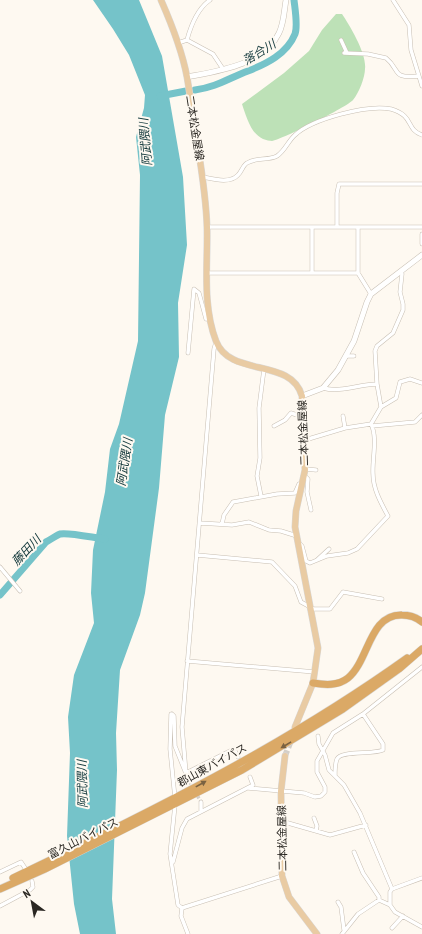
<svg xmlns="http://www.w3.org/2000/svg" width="422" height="934" font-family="'PT Sans Narrow','Noto Sans JP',sans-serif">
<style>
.green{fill:#bde1b7}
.water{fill:#75c3c9}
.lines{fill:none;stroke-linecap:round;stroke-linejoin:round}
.river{stroke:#75c3c9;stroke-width:7}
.street-tunnel{stroke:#d4cfc8;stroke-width:3.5;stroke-dasharray:3.5 2;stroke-linecap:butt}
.primary-tunnel{stroke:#d4cfc8;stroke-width:6;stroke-dasharray:6 3;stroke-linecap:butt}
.street-casing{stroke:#c8bfb3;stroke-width:4.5}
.secondary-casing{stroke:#c8bfb3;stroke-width:6}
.primary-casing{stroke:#d9d8d7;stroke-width:7}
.highway-casing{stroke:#d9d8d7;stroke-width:8}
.street{stroke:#fff;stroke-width:3.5}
.secondary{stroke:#fff;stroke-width:5}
.primary{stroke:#e9cba3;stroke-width:6}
.highway{stroke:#dba966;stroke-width:7}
.oneway{fill:#7a6241}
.labels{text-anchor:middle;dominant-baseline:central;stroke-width:4;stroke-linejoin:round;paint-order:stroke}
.street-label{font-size:11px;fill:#2a2722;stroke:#fef9f1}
.water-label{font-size:12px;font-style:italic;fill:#13393c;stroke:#fef9f1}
</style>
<rect width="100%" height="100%" fill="#fef9f1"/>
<!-- green -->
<path class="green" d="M336 14H342C350 26 367 54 365 69 365 77 359 93 353 100 347 107 283 139 272 141 270 141 266 140 263 139 251 134 246 116 242 104L284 73 309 51 322 30Z"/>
<!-- water -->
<path class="water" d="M93 0H139L162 56 183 177 187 245 178 303 179 357 165 415 159 488 145 593 140 615 120 670 116 733 117 770 112 899 116 934H80L74 904 67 836 70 753 68 717 74 675 94 623 91 593 93 550 105 492 110 449 119 424 138 341 140 175 136 137 144 108 145 95 129 55 113 29Z"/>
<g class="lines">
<!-- river -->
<path class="river" d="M195 90C217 87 229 78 248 71 266 64 287 54 295 34 298 26 295 9 294 0
M160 96 186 91
M0 595 46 542C50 540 55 536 60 534 68 532 95 538 105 539"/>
<!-- street-tunnel -->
<path class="street-tunnel" d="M189 781 201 802"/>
<!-- primary-tunnel -->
<path class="primary-tunnel" d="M285 756 292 738"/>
<!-- street casing -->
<g class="street-casing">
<path id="street" d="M393 0 409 25 411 50 422 86
M187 40 213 54 223 69
M341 40 347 53
M178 43 187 40C191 25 197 9 210 0
M344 53 368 54 386 58C401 70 391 79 418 76
M203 177C213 179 230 184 238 175 242 171 243 165 247 163 256 157 268 161 277 156 285 151 288 141 295 135 312 119 368 104 391 109 415 116 405 129 422 135
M337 226V193L339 184H422
M207 227H422
M358 227V273L371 294
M422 234V244
M207 273H358
M312 273V227
M216 342 214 349 182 727 186 773 234 749 238 757
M188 353 194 289 199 293 206 319 209 318
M346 356H354
M323 388C340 393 360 384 377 384
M381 407 377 384 375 351 377 346 393 333 403 310V304L400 292 402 274 401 271
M343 416 345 428
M371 424 381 407 396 398 400 382 410 379 422 383
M274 426 285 420 291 413 303 417
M372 426 415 422 422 415
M305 469 316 470
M304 475 308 479 307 492 311 510
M261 496 257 476 260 458 259 408 264 369
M200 523 232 525 249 522 269 530 281 531 297 536
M222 524 224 515 233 502 277 494 295 493 299 484
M298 542 302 546 306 561 310 563 327 556 348 553 357 549 388 516C381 503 373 489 373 474 372 459 378 438 371 424L345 428 305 440
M197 555 272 562 295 586 301 602 314 609H330L343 592 382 599
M317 560 329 549
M0 567 20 591
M187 661 315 672
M171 714 170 749 175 798
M172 714 174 716 175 746 189 781
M318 736 319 744 325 755 329 770 344 785 360 813 392 889 390 892V905L395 912 422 927
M335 775C335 771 335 764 337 759 341 750 373 755 383 750V744L363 714
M248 788 304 793 315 797 321 796 325 792V787L317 772V761L333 733 363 714 422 667
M201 802V811
M175 805 170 854 178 905 182 908 181 916 188 934
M314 818 317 826 316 831
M281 821 330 835 366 825
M354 852 363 873 379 897V900
M173 862 182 828 187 819 253 785 250 777
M0 872 21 862 25 868
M392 889 422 878
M338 902 341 907 344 930
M0 906 30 890 33 887 32 881
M182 908 282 876
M392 928 403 916
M342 934 358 914 379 900 390 905"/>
</g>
<!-- secondary casing -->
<g class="secondary-casing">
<path id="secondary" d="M187 77C218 71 264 65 279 33 284 23 284 11 286 0
M302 396 323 388 338 370 354 341 367 302 371 294 422 255"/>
</g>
<!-- primary casing -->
<g class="primary-casing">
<path id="primary" d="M161 0C172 25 182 50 187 77 190 94 192 111 195 128 200 161 206 193 207 227 208 264 202 305 216 341 230 378 291 357 302 396L305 470 296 511 295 527 318 648 313 683 295 727
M285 756 281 791 282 876 289 897 317 934"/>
</g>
<!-- highway casing -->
<g class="highway-casing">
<path id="highway" d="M313 683C325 685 338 686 348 678 369 661 369 614 402 615 410 615 416 617 422 622
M13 878C149 813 284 746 407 658
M0 889 45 869 242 770 343 709 399 669 422 649"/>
</g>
<!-- street -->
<use href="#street" class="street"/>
<!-- secondary -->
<use href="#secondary" class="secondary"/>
<!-- primary -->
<use href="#primary" class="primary"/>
<!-- highway -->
<use href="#highway" class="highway"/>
</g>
<!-- one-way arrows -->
<defs><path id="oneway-solid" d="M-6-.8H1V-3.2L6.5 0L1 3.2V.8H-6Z"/></defs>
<g class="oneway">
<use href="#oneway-solid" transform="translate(286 745) rotate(149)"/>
<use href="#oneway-solid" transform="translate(201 784) rotate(-29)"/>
</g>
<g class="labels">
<!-- street labels -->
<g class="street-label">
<text transform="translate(195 128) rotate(81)">二本松金屋線</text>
<text transform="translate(303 433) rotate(-92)">二本松金屋線</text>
<text transform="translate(212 765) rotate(-29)">郡山東バイパス</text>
<text transform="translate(83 838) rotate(-27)">富久山バイパス</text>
<text transform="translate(282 838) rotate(-91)">二本松金屋線</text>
</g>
<!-- water labels -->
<g class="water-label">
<text transform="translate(259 52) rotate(-32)">落合川</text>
<text transform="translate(145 142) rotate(-95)">阿武隈川</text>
<text transform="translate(124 462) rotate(-81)">阿武隈川</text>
<text transform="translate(26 550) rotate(-47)">藤田川</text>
<text transform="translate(82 784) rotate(-91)">阿武隈川</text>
</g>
</g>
<!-- north arrow -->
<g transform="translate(32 902) rotate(328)" stroke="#fef9f1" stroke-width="3" paint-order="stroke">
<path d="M0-3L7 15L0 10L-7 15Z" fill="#2a2722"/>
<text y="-6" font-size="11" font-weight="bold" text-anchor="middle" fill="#2a2722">N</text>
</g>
</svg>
